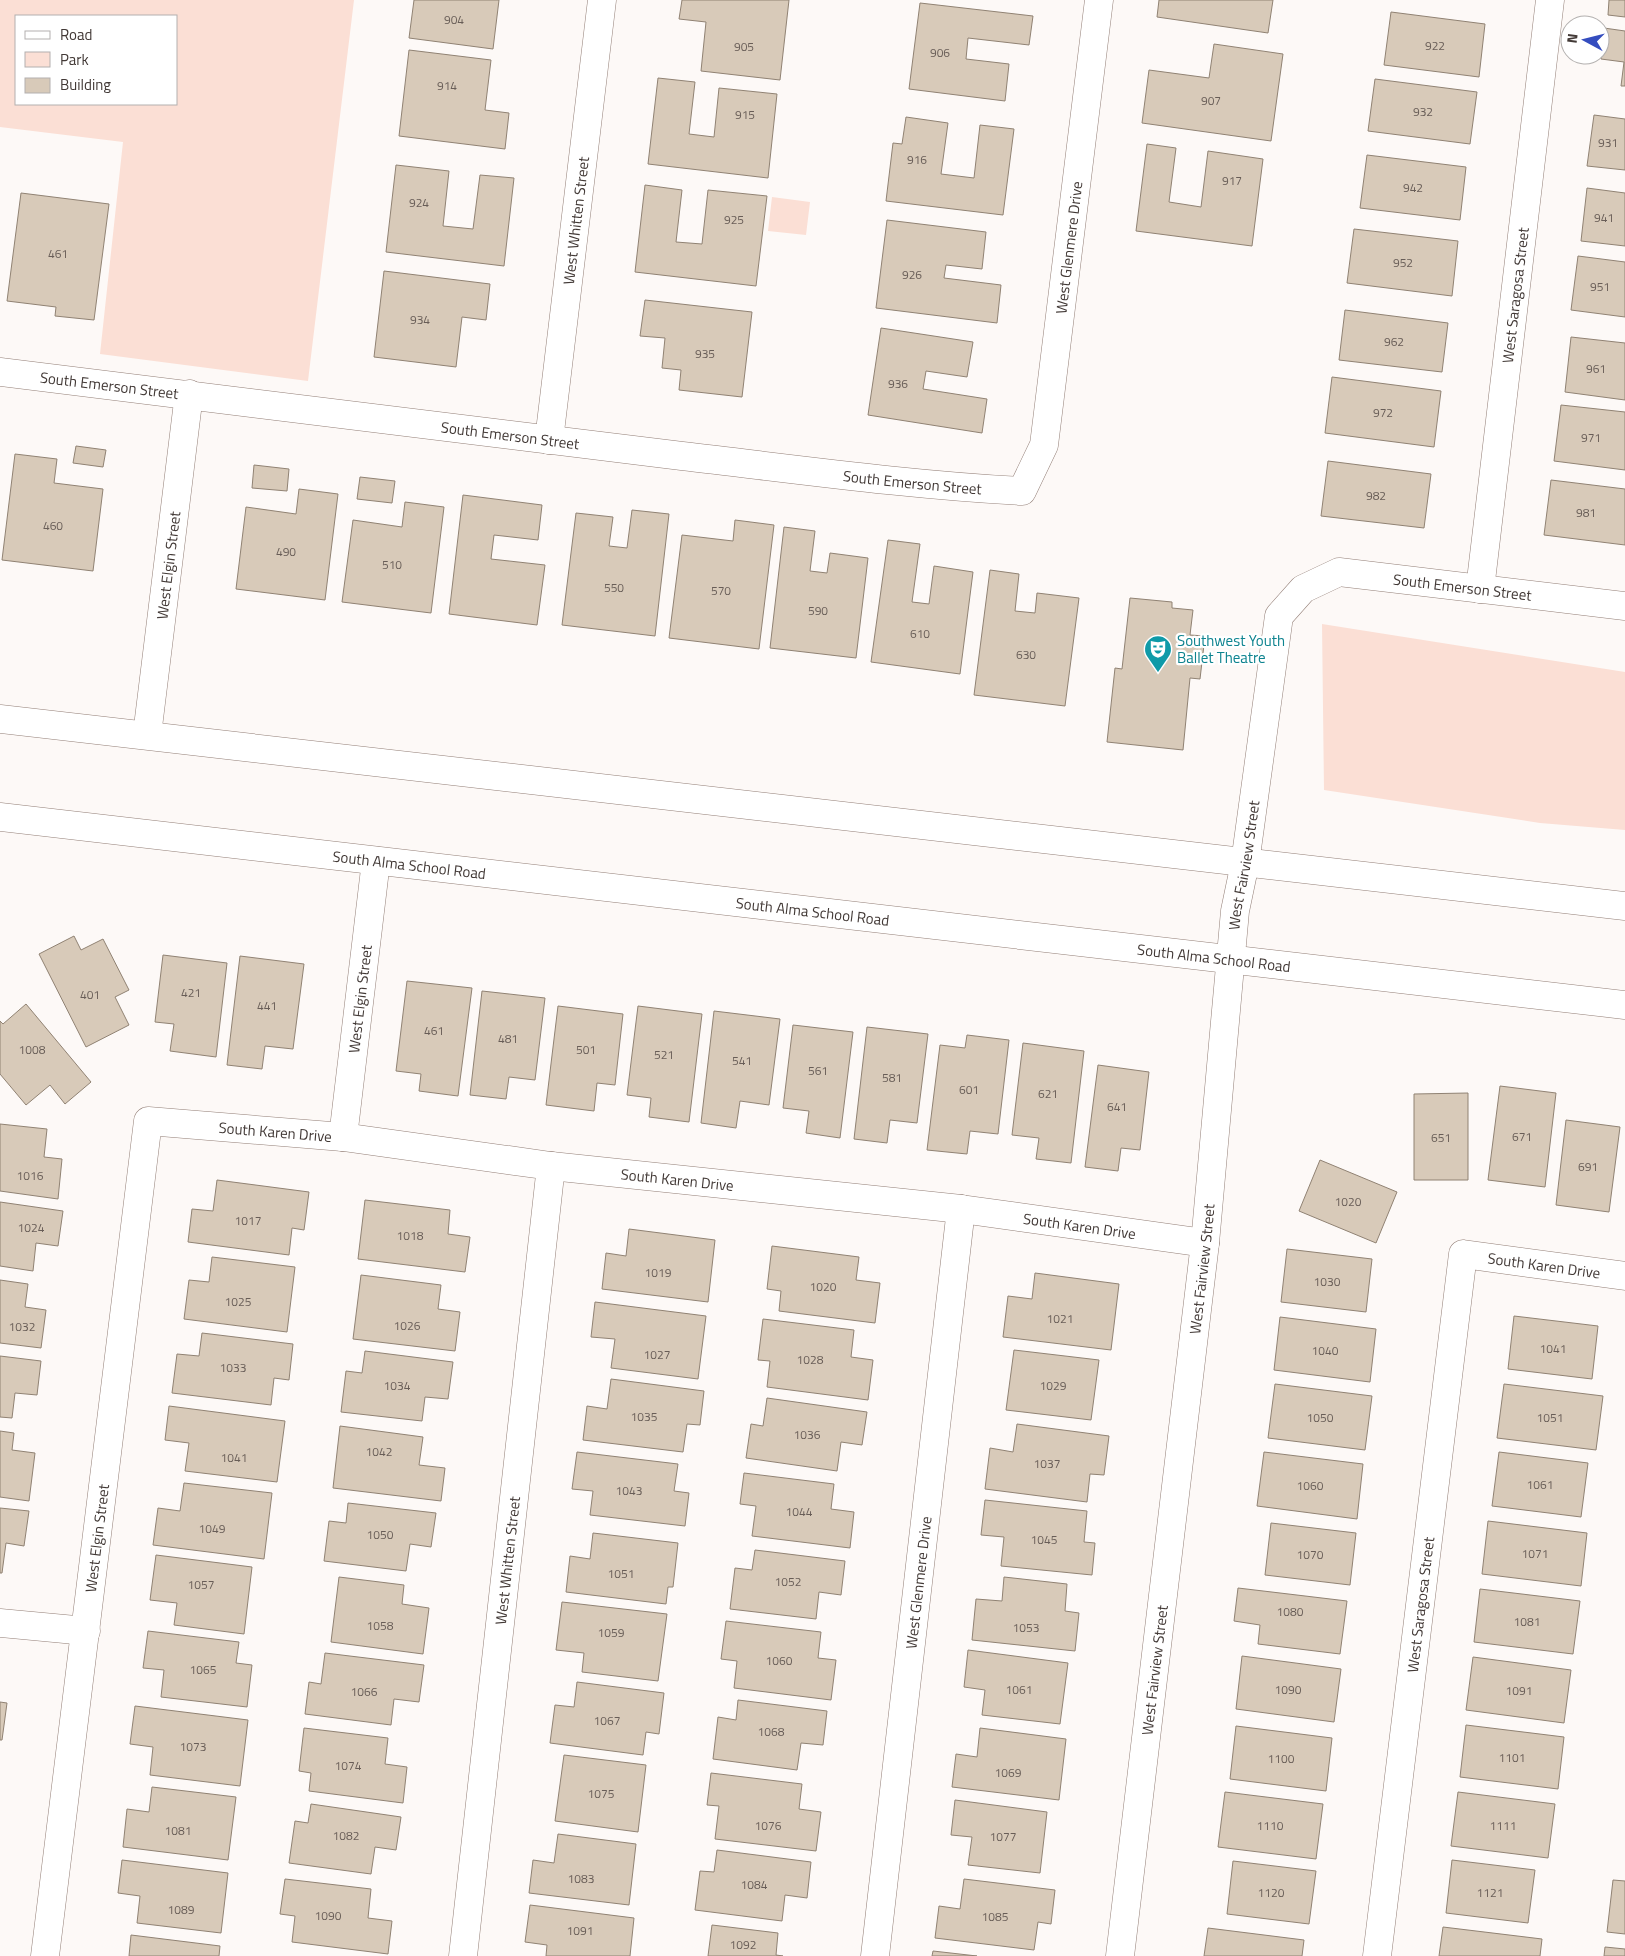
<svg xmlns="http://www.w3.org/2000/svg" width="1625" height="1956" font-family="'Titillium Web',sans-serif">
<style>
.green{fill:#fbdfd5;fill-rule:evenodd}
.building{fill:#d8cab9;stroke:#908273}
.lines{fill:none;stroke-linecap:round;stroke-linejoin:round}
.street-casing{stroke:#937f77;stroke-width:29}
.secondary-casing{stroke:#937f77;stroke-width:29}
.street{stroke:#fff;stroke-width:28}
.secondary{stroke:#fff;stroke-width:28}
.labels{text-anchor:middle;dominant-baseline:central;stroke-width:4.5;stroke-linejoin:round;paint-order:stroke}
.number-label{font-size:12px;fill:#685d57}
.street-label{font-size:15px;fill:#423936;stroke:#fff}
.culture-label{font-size:15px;fill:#0d838f;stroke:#fff;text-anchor:start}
</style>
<rect width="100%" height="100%" fill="#fdf9f7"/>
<!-- green -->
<path class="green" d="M0 0H354L308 381 100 354 123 142 0 127ZM16 16H176V104H16Z
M772 197 810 202 806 235 768 231Z
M1322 624 1625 672V830L1540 823 1324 790Z"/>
<!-- building -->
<path class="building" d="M414 0H499L493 49 409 38Z
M682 0H789L780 80 701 71 706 22 679 19Z
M1159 0H1273L1268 33 1157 17Z
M1609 0H1625V17L1608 15Z
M920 3 1033 16 1029 45 968 38 966 59 1009 64 1005 101 909 89Z
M1391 12 1485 24 1479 77 1384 65Z
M1604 28 1625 31V86H1621L1624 62 1601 59Z
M1214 44 1283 54 1271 141 1142 123 1149 70 1209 78Z
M409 50 491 60 485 110 509 113 505 149 399 136Z
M658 78 695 82 689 134 714 137 719 88 777 94 768 178 648 164Z
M1375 79 1477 92 1470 144 1368 131Z
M1594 115 1625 119V170L1587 166Z
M906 117 948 123 941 174 974 178 980 125 1014 129 1003 215 886 201 893 143 902 144Z
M1147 144 1176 148 1169 202 1201 207 1208 151 1263 159 1252 246 1136 231Z
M1367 155 1466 167 1460 220 1360 208Z
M396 165 449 171 443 226 473 229 480 175 514 178 504 266 386 252Z
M645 185 682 190 676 242 702 244 708 190 767 196 756 286 635 272Z
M1587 188 1625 193V246L1581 241Z
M21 193 109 204 94 320 55 316 56 307 7 301Z
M887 220 986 232 982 269 946 265 944 278 1001 285 997 323 876 308Z
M1354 229 1458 241 1452 296 1347 283Z
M1578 256 1625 262V317L1571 310Z
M384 271 490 284 486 320 462 317 456 367 374 357Z
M645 300 752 312 742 397 679 390 681 370 662 368 665 338 640 336Z
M1345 310 1448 323 1442 372 1339 360Z
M881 328 973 342 967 377 926 371 923 389 987 399 982 433 868 415Z
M1571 337 1625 343V400L1565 392Z
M1332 377 1441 391 1434 447 1325 433Z
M1561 405 1625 412V470L1554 461Z
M76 446 106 450 103 467 73 463Z
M15 454 57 459 54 483 103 489 93 571 2 560Z
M1328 461 1431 474 1424 528 1321 516Z
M254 465 289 469 287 491 252 488Z
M360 477 395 481 392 503 357 499Z
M1551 480 1625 489V545L1544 535Z
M299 489 338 494 325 600 236 589 246 507 296 514Z
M463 495 542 505 538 540 494 535 491 559 545 565 537 625 449 614Z
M405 502 444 507 431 613 342 602 353 520 402 527Z
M632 510 669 514 655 636 562 625 576 513 613 517 609 546 627 548Z
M735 520 774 525 759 649 669 638 682 535 733 541Z
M784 527 815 531 810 571 827 573 830 553 868 558 856 658 770 648Z
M888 540 920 544 912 602 929 604 934 566 973 572 960 674 871 662Z
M990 570 1019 574 1015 611 1035 613 1037 593 1079 598 1065 706 974 695Z
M1130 598 1172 602V608L1193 610 1190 635 1205 636 1200 679 1190 678 1183 750 1107 742 1115 668 1122 669Z
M74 936 81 950 103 939 129 990 115 997 129 1025 86 1047 39 954Z
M163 955 227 963 216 1057 170 1051 174 1024 155 1022Z
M240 956 304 964 293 1049 265 1046 262 1069 227 1065Z
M407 981 472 988 458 1096 419 1091 421 1074 396 1071Z
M482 991 545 998 535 1080 509 1077 506 1099 470 1095Z
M26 1004 91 1082 65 1104 50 1085 26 1105 0 1074V1021L3 1024Z
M558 1006 623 1014 615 1085 597 1083 594 1111 546 1105Z
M638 1006 702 1014 689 1122 649 1117 651 1098 627 1095Z
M714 1011 780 1019 769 1105 740 1101 736 1128 701 1123Z
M793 1025 853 1032 840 1138 806 1133 809 1111 783 1108Z
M867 1027 928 1034 917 1123 890 1120 887 1143 854 1139Z
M967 1035 1009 1040 998 1134 970 1131 967 1154 927 1150 940 1045 965 1048Z
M1023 1043 1084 1051 1071 1163 1036 1159 1039 1138 1012 1135Z
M1098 1065 1149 1072 1140 1150 1121 1148 1118 1171 1085 1167Z
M1500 1086 1556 1093 1545 1187 1488 1180Z
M1468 1093V1180H1414V1094Z
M1566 1120 1620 1127 1609 1212 1556 1205Z
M0 1124 47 1129 44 1157 62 1159 58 1199 0 1191Z
M1320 1160 1397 1192 1376 1243 1299 1211Z
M217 1180 309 1192 304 1230 292 1228 289 1255 188 1242 192 1209 213 1211Z
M365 1200 450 1210 448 1234 470 1237 465 1272 358 1259Z
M0 1202 63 1211 58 1246 36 1243 33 1271 0 1266Z
M629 1229 715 1240 708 1302 602 1289 606 1253 626 1256Z
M772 1246 859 1257 856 1280 880 1283 875 1323 779 1311 781 1291 767 1289Z
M1287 1249 1372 1259 1366 1312 1281 1302Z
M212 1257 295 1267 287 1332 184 1319 189 1280 209 1282Z
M1035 1273 1119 1284 1111 1350 1003 1337 1008 1296 1032 1299Z
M361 1275 441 1285 438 1309 460 1312 455 1351 353 1339Z
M0 1280 28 1284 25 1307 46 1310 41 1348 0 1343Z
M595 1302 706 1316 698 1379 611 1368 615 1339 591 1337Z
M1514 1316 1598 1326 1592 1379 1508 1369Z
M1280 1317 1376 1329 1370 1382 1274 1370Z
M763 1319 854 1330 851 1357 873 1360 868 1400 767 1387 770 1361 758 1360Z
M202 1333 293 1344 289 1380 274 1378 271 1405 172 1393 177 1354 199 1356Z
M1014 1350 1099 1360 1091 1420 1006 1410Z
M365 1351 453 1362 448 1399 425 1397 422 1421 341 1412 346 1371 362 1373Z
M0 1356 41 1361 37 1395 15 1393 12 1418 0 1417Z
M611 1379 704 1391 700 1425 687 1424 683 1452 583 1440 587 1406 607 1409Z
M1275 1384 1372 1396 1365 1450 1268 1438Z
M1504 1384 1603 1396 1596 1450 1497 1438Z
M767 1398 867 1412 862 1445 841 1442 837 1471 746 1458 751 1424 763 1426Z
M169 1406 285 1421 277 1482 185 1471 189 1443 165 1440Z
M1017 1424 1109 1436 1104 1475 1090 1474 1087 1502 985 1489 990 1448 1013 1452Z
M340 1426 423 1437 419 1465 445 1468 441 1501 333 1488Z
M0 1431 14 1433 12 1450 35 1453 29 1501 0 1497Z
M577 1452 678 1464 674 1491 689 1493 685 1526 590 1515 593 1491 572 1489Z
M1264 1452 1363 1464 1357 1519 1257 1506Z
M1499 1452 1588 1463 1581 1517 1492 1506Z
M744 1473 834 1484 831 1509 854 1512 850 1548 752 1536 756 1506 740 1504Z
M184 1483 272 1493 264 1559 153 1545 158 1508 180 1511Z
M985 1500 1087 1511 1084 1542 1095 1543 1092 1575 1001 1566 1004 1537 981 1535Z
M348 1503 436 1513 431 1547 410 1544 406 1571 324 1561 329 1521 346 1523Z
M0 1508 29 1511 24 1546 6 1543 2 1573H0Z
M1488 1521 1587 1533 1581 1586 1482 1574Z
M1271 1523 1356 1533 1350 1585 1265 1575Z
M593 1533 678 1543 673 1587H668L666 1604 566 1592 570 1556 590 1559Z
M755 1550 845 1561 841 1595 819 1592 816 1619 730 1609 735 1568 752 1570Z
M156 1555 252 1567 244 1634 174 1625 177 1603 150 1600Z
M339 1577 404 1585 402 1604 429 1608 423 1654 331 1642Z
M1004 1577 1067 1584 1065 1611 1079 1613 1075 1651 972 1640 976 1599 1002 1601Z
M1238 1588 1347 1601 1340 1654 1258 1644 1260 1625 1234 1621Z
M1480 1589 1580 1601 1573 1654 1474 1642Z
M562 1602 667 1614 658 1681 582 1672 584 1653 556 1650Z
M726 1621 821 1632 818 1658 836 1660 831 1700 734 1688 737 1661 721 1659Z
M148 1631 239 1642 236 1663 252 1665 247 1707 161 1697 164 1670 143 1668Z
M968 1650 1068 1663 1060 1724 982 1715 985 1690 964 1687Z
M325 1653 424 1665 419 1702 394 1699 391 1725 305 1714 309 1682 321 1684Z
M1242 1656 1341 1669 1334 1722 1236 1709Z
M1473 1657 1571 1670 1564 1723 1466 1710Z
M577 1682 664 1693 659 1734 646 1732 643 1755 550 1743 555 1705 574 1707Z
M738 1700 827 1711 823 1745 801 1743 797 1770 713 1759 718 1717 736 1720Z
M0 1702 7 1703 2 1740H0Z
M135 1706 248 1720 240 1786 150 1775 153 1747 130 1744Z
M1466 1725 1564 1737 1558 1789 1460 1777Z
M1236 1726 1332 1738 1326 1791 1230 1779Z
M304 1728 388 1738 385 1764 407 1767 403 1803 309 1791 311 1773 299 1771Z
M980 1728 1066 1739 1059 1800 952 1787 956 1754 977 1757Z
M564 1755 646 1765 638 1832 555 1821Z
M711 1773 802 1784 799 1809 821 1812 816 1851 715 1839 719 1806 707 1805Z
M152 1787 236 1797 228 1860 123 1847 127 1809 149 1812Z
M1225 1792 1323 1804 1316 1859 1218 1847Z
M1458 1792 1555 1804 1548 1858 1451 1846Z
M955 1800 1047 1812 1040 1873 968 1865 972 1837 951 1835Z
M311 1804 401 1817 396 1850 375 1847 371 1874 289 1863 295 1821 308 1823Z
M558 1834 636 1844 629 1905 529 1893 533 1860 554 1863Z
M717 1850 811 1862 807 1898 785 1895 782 1921 695 1910 700 1871 714 1872Z
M122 1860 228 1873 221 1933 137 1923 140 1896 118 1893Z
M1452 1860 1535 1870 1528 1923 1446 1913Z
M1233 1861 1316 1871 1309 1924 1227 1914Z
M285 1879 371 1889 368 1918 392 1921 388 1954 292 1942 295 1916 280 1914Z
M964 1879 1055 1890 1051 1924 1038 1922 1034 1950 935 1938 939 1906 960 1909Z
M1613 1880 1625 1881V1934L1607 1932Z
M530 1905 634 1918 630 1956H546L547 1945 525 1942Z
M712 1925 778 1933 776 1955 783 1956H708Z
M1443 1927 1542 1939 1540 1956H1439Z
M1208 1928 1304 1940 1302 1956H1204Z
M131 1935 220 1946 219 1956H129Z
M1605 1947 1625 1949V1956H1604Z
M933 1951 977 1956H932Z"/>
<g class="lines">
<!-- street casing -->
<g class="street-casing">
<g id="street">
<path id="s1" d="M0 372C228 398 455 429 682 456 795 469 908 485 1022 491L1044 445 1099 0"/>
<path id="s2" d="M549 440 602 0"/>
<path id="s3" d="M1480 589 1550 0"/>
<path id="s4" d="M147 735 189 394"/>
<path id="s5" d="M343 1137 376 861"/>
<path d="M0 1623 86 1631"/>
<path id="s6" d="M45 1956 148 1121 343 1137 551 1166 961 1209 1205 1243"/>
<path id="s7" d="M463 1956 551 1166"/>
<path id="s8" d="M875 1956 961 1209"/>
<path id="s9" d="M1120 1956 1205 1243 1235 911 1245 863 1279 616 1303 589 1339 572 1625 606"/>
<path id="s10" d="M1377 1956 1463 1254 1625 1276"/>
</g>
</g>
<!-- secondary casing -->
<g class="secondary-casing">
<g id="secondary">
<path d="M0 719 1625 906"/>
<path id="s11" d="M0 817 1625 1005"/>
</g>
</g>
<!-- street -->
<use href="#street" class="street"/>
<!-- secondary -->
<use href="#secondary" class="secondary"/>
</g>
<!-- icons -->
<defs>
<g id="theatre-pin" transform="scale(1.4375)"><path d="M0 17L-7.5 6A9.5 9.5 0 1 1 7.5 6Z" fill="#0f9aa8" stroke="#fff"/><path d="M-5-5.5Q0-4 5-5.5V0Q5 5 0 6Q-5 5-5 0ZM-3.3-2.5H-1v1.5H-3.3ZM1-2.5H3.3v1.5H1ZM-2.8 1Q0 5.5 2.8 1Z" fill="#fff"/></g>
</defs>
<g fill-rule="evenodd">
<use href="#theatre-pin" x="1158" y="649"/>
</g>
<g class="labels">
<!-- number labels -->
<g class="number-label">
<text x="454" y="19">904</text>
<text x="1435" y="45">922</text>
<text x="744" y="46">905</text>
<text x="940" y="52">906</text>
<text x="447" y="85">914</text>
<text x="1211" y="100">907</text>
<text x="1423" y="111">932</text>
<text x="745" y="114">915</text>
<text x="1608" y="142">931</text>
<text x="917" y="159">916</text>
<text x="1232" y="180">917</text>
<text x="1413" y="187">942</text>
<text x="419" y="202">924</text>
<text x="1604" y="217">941</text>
<text x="734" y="219">925</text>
<text x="58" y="253">461</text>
<text x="1403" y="262">952</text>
<text x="912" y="274">926</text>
<text x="1600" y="286">951</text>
<text x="420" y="319">934</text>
<text x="1394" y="341">962</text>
<text x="705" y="353">935</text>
<text x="1596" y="368">961</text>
<text x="898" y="383">936</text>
<text x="1383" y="412">972</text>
<text x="1591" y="437">971</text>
<text x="1376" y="495">982</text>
<text x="1586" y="512">981</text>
<text x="53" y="525">460</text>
<text x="286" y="551">490</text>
<text x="392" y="564">510</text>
<text x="614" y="587">550</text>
<text x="721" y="590">570</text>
<text x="818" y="610">590</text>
<text x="920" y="633">610</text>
<text x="1026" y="654">630</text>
<text x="191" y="992">421</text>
<text x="90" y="994">401</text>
<text x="267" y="1005">441</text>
<text x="434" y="1030">461</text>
<text x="508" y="1038">481</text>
<text x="32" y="1049">1008</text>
<text x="586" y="1049">501</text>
<text x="664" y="1054">521</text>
<text x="742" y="1060">541</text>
<text x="818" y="1070">561</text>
<text x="892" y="1077">581</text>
<text x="969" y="1089">601</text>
<text x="1048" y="1093">621</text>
<text x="1117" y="1106">641</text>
<text x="1522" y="1136">671</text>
<text x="1441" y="1137">651</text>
<text x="1588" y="1166">691</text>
<text x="30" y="1175">1016</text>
<text x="1348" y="1201">1020</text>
<text x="248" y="1220">1017</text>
<text x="31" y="1227">1024</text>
<text x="410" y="1235">1018</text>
<text x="658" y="1272">1019</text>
<text x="1327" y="1281">1030</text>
<text x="823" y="1286">1020</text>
<text x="238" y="1301">1025</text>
<text x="1060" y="1318">1021</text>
<text x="407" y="1325">1026</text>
<text x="22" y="1326">1032</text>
<text x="1553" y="1348">1041</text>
<text x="1325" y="1350">1040</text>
<text x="657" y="1354">1027</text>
<text x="810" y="1359">1028</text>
<text x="233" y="1367">1033</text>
<text x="397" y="1385">1034</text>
<text x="1053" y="1385">1029</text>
<text x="644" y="1416">1035</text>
<text x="1320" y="1417">1050</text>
<text x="1550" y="1417">1051</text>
<text x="807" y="1434">1036</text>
<text x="379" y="1451">1042</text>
<text x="234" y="1457">1041</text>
<text x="1047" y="1463">1037</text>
<text x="1540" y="1484">1061</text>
<text x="1310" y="1485">1060</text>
<text x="629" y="1490">1043</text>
<text x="799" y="1511">1044</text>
<text x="212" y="1528">1049</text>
<text x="380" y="1534">1050</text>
<text x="1044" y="1539">1045</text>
<text x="1535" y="1553">1071</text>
<text x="1310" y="1554">1070</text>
<text x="621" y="1573">1051</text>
<text x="788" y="1581">1052</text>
<text x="201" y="1584">1057</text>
<text x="1290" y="1611">1080</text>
<text x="1527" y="1621">1081</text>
<text x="380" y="1625">1058</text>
<text x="1026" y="1627">1053</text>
<text x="611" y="1632">1059</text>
<text x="779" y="1660">1060</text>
<text x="203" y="1669">1065</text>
<text x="1019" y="1689">1061</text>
<text x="1288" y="1689">1090</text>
<text x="1519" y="1690">1091</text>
<text x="364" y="1691">1066</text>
<text x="607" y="1720">1067</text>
<text x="771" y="1731">1068</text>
<text x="193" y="1746">1073</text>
<text x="1512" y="1757">1101</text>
<text x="1281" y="1758">1100</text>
<text x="348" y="1765">1074</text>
<text x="1008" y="1772">1069</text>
<text x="601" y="1793">1075</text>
<text x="768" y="1825">1076</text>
<text x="1270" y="1825">1110</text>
<text x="1503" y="1825">1111</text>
<text x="178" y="1830">1081</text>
<text x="346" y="1835">1082</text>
<text x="1003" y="1836">1077</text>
<text x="581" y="1878">1083</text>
<text x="754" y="1884">1084</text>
<text x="1271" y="1892">1120</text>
<text x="1490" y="1892">1121</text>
<text x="181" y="1909">1089</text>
<text x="328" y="1915">1090</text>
<text x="995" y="1916">1085</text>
<text x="580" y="1930">1091</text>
<text x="743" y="1944">1092</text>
</g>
<!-- street labels -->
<g class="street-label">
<text stroke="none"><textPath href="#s2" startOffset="221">West Whitten Street</textPath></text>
<text stroke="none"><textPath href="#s1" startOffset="1279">West Glenmere Drive</textPath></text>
<text stroke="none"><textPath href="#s3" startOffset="296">West Saragosa Street</textPath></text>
<text stroke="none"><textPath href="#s1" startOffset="110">South Emerson Street</textPath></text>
<text stroke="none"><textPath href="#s1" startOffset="514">South Emerson Street</textPath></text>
<text stroke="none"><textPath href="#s1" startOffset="919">South Emerson Street</textPath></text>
<text stroke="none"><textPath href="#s4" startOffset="171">West Elgin Street</textPath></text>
<text stroke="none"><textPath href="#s9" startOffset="1550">South Emerson Street</textPath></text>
<text stroke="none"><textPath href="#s11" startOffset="412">South Alma School Road</textPath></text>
<text stroke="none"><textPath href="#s9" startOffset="1098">West Fairview Street</textPath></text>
<text stroke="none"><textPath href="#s11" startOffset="818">South Alma School Road</textPath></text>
<text stroke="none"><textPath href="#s11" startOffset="1222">South Alma School Road</textPath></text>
<text stroke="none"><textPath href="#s5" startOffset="139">West Elgin Street</textPath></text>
<text stroke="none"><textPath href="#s6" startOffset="969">South Karen Drive</textPath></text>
<text stroke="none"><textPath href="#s6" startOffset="1374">South Karen Drive</textPath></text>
<text stroke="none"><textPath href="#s6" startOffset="1779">South Karen Drive</textPath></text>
<text stroke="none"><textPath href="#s10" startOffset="789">South Karen Drive</textPath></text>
<text stroke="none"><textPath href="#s9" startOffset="692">West Fairview Street</textPath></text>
<text stroke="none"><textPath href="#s6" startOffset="421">West Elgin Street</textPath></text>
<text stroke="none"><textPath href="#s7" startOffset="398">West Whitten Street</textPath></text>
<text stroke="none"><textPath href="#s8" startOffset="376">West Glenmere Drive</textPath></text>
<text stroke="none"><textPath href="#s10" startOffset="354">West Saragosa Street</textPath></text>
<text stroke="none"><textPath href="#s9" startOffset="288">West Fairview Street</textPath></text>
</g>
<!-- culture labels -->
<g class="culture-label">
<text x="1177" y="640">Southwest Youth<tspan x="1177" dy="17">Ballet Theatre</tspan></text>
</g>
</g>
<!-- legend -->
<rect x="15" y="15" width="162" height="90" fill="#ffffff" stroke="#b3b0af"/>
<rect x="25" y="31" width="25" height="8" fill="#ffffff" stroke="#b3b0af"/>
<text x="60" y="40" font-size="15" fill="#423936">Road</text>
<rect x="25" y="52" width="25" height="15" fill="#fbdfd5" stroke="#b3b0af"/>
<text x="60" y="65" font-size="15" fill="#423936">Park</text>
<rect x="25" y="78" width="25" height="15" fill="#d8cab9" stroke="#b3b0af"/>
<text x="60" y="90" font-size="15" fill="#423936">Building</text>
<!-- north arrow -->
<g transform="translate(1585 40) rotate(277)"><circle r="24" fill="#ffffff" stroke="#b3b0af"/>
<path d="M0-4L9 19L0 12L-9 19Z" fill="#344dbf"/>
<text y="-8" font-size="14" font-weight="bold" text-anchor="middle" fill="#423936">N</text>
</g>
</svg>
